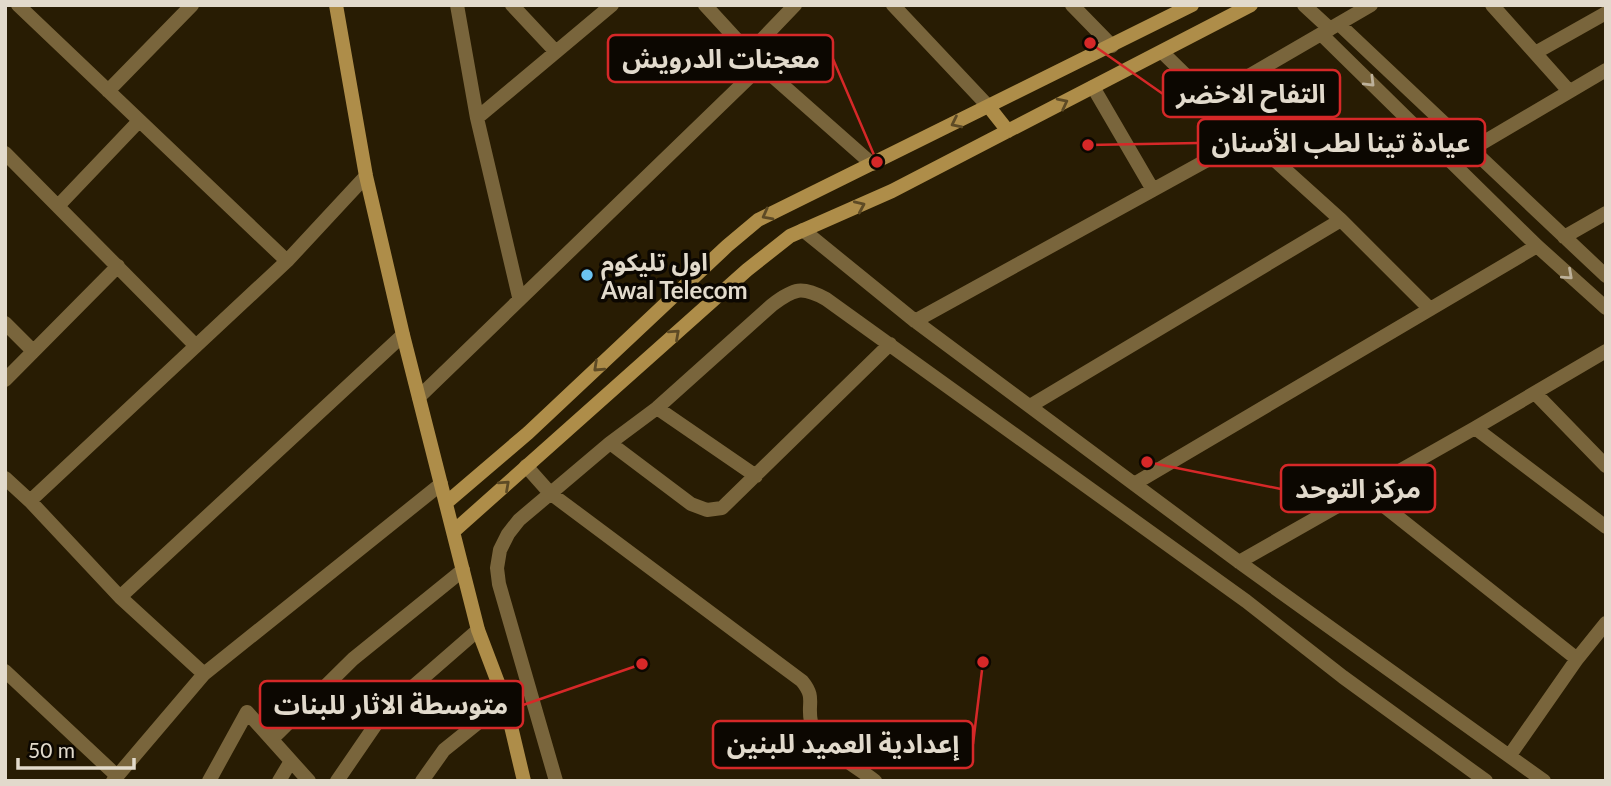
<svg xmlns="http://www.w3.org/2000/svg" width="1611" height="786" font-family="Lato,'Noto Sans Arabic',sans-serif">
<style>
.lines{fill:none;stroke-linecap:round;stroke-linejoin:round}
.street{stroke:#79653c;stroke-width:14}
.secondary{stroke:#ae8d49;stroke-width:14}
.oneway{stroke:#bdb19a}
.oneway2{stroke:#5d4a25}
.poi-dot{fill:#6bc3f2;stroke:#0c0701;stroke-width:2.5}
.labels{text-anchor:middle;dominant-baseline:central;stroke-width:7;stroke-linejoin:round;paint-order:stroke}
.poi-label{font-size:24px;font-weight:bold;fill:#e2dacc;stroke:#0c0701;text-anchor:start}
.leader{fill:none;stroke:#d62828;stroke-width:2.5}
.callout-dot{fill:#d62828;stroke:#0c0701;stroke-width:2.5}
.callout{fill:#0c0701;stroke:#d62828;stroke-width:2.5}
.callout-label{font-size:26px;text-anchor:middle;font-weight:bold;fill:#e2dacc}
</style>
<rect width="100%" height="100%" fill="#281c03"/>
<g class="lines">
<!-- street -->
<path class="street" d="M18 5 287 261
M457 5 477 118 519 297
M512 5 556 52
M705 5 761 66 872 164
M893 5 989 107
M1072 5 1112 46
M1304 5 1330 29
M1492 5 1569 91
M1339 24 1606 276
M1321 34 1537 246 1606 308
M1162 52 1249 137 1341 220 1430 309
M749 53 795 5
M1535 53 1606 13
M1093 87 1153 190
M108 91 192 5
M1209 99 1371 5
M477 118 612 5
M1472 149 1606 70
M5 153 196 346
M58 206 139 121
M803 230 915 321 1239 562 1544 781
M1564 237 1606 213
M915 321 1249 137
M5 323 33 351
M5 380 118 266
M1535 393 1606 466
M419 397 761 66
M1030 406 1341 220
M657 408 756 476
M1475 428 1606 527
M610 443 691 504 707 510 722 508 890 344
M526 466 550 493 802 681C816 698 807 703 811 722 816 744 857 767 875 781
M5 478 30 501 120 597 204 674
M1134 484 1537 246
M1365 491 1577 659
M30 501 287 261 366 176
M1239 562 1475 428 1606 351
M120 597 403 335
M5 671 117 776
M272 739 353 659 463 570
M1510 755 1577 659 1606 623
M113 781 204 674 441 484
M209 781 247 712 309 781
M279 781 291 761
M337 781 385 711 478 630
M422 781 444 750 505 701
M556 781 499 584 497 568 500 550 508 534 519 520 610 443 657 408 772 305C794 288 802 286 826 299L1246 601 1343 677 1486 781"/>
<!-- secondary -->
<path class="secondary" d="M336 5 366 176 403 335 478 630 505 701 524 781
M989 107 1008 131
M446 503 528 433 727 246 758 220 1192 5
M454 531 747 270 790 236 892 191 1251 5"/>
</g>
<!-- one-way arrows -->
<defs><path id="oneway-chevron" d="M-2-3.5L2.5 0L-2 3.5" fill="none" stroke-width="1.6" stroke-linecap="round" stroke-linejoin="round" transform="scale(1.75)"/></defs>
<g class="oneway">
<use href="#oneway-chevron" transform="translate(1370 82) rotate(45)"/>
<use href="#oneway-chevron" transform="translate(1568 275) rotate(42)"/>
</g>
<g class="oneway2">
<use href="#oneway-chevron" transform="translate(1063 103) rotate(-27)"/>
<use href="#oneway-chevron" transform="translate(956 123) rotate(154)"/>
<use href="#oneway-chevron" transform="translate(860 206) rotate(-24)"/>
<use href="#oneway-chevron" transform="translate(767 215) rotate(152)"/>
<use href="#oneway-chevron" transform="translate(675 334) rotate(-42)"/>
<use href="#oneway-chevron" transform="translate(598 367) rotate(137)"/>
<use href="#oneway-chevron" transform="translate(505 485) rotate(-42)"/>
</g>
<!-- markers -->
<circle class="poi-dot" cx="587" cy="275" r="7"/>
<g class="labels">
<!-- poi labels -->
<g class="poi-label">
<text x="601" y="261">اول تليكوم<tspan x="601" dy="28">Awal Telecom</tspan></text>
</g>
</g>
<!-- callouts -->
<path class="leader" d="M877 162L833 59M1090 43L1163 94M1088 145L1198 143M1147 462L1281 489M642 664L523 705M983 662L973 744"/>
<g class="callout-dot">
<circle cx="877" cy="162" r="7"/>
<circle cx="1090" cy="43" r="7"/>
<circle cx="1088" cy="145" r="7"/>
<circle cx="1147" cy="462" r="7"/>
<circle cx="642" cy="664" r="7"/>
<circle cx="983" cy="662" r="7"/>
</g>
<g class="callout">
<rect x="608" y="35" width="225" height="47" rx="7"/>
<rect x="1163" y="70" width="177" height="47" rx="7"/>
<rect x="1198" y="119" width="287" height="47" rx="7"/>
<rect x="1281" y="465" width="154" height="47" rx="7"/>
<rect x="260" y="681" width="263" height="47" rx="7"/>
<rect x="713" y="721" width="260" height="47" rx="7"/>
</g>
<g class="callout-label">
<text x="721" y="68">معجنات الدرويش</text>
<text x="1251" y="103">التفاح الاخضر</text>
<text x="1341" y="152">عيادة تينا لطب الأسنان</text>
<text x="1358" y="498">مركز التوحد</text>
<text x="391" y="714">متوسطة الاثار للبنات</text>
<text x="843" y="753">إعدادية العميد للبنين</text>
</g>
<!-- border -->
<rect width="1611" height="786" fill="none" stroke="#e2dacc" stroke-width="14"/>
<!-- scale -->
<path d="M18 758v10h116v-10" fill="none" stroke="#e2dacc" stroke-width="3.5"/>
<text x="28" y="758" font-size="21" fill="#e2dacc" stroke="#0c0701" stroke-width="5" paint-order="stroke">50 m</text>
</svg>
